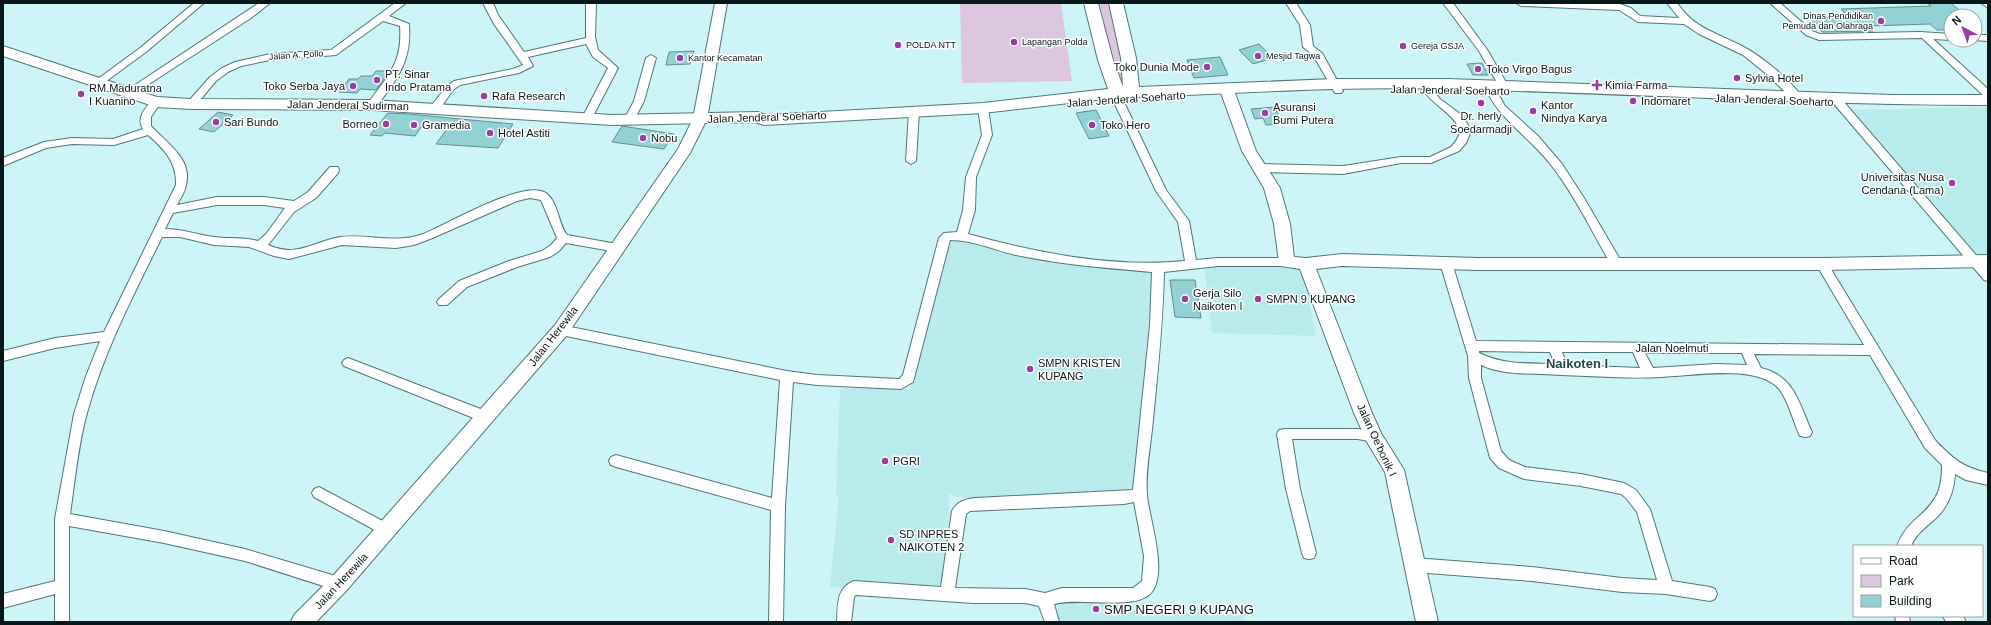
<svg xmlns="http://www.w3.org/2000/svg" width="1991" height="625" font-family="Arial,sans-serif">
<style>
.built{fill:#baebec}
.green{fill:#dcc6de}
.building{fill:#92d2d4;stroke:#678b8c}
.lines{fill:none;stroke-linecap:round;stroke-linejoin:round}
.street-casing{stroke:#527577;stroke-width:2}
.secondary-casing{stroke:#527577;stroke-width:2}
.primary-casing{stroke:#527577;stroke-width:2}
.street{fill:#fff;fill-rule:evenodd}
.secondary{fill:#fff;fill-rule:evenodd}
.primary{fill:#fff;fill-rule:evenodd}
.poi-dot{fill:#993ca5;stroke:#fff;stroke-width:1.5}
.labels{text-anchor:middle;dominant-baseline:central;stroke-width:3;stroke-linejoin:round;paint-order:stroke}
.far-poi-label{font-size:9px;fill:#091718;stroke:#fff;text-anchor:start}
.far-street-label{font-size:9px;fill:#091718;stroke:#fff}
.poi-label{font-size:11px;fill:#091718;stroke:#fff;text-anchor:start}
.street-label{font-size:11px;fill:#091718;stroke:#fff}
.quarter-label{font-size:13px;font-weight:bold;fill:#254849;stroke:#fff}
.near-poi-label{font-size:13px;fill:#091718;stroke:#fff;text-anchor:start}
</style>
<rect width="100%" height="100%" fill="#cdf4f6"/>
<!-- built -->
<path class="built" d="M1988 107V257H1978L1853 110Z
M959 239 982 247 1058 260 1154 271 1133 492 1007 501 957 497 949 494 947 585 830 587 839 495H836L840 388 910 389 919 348 947 245Z
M1204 263 1302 266 1316 336 1212 333Z
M1071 599 1107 603 1153 613 1197 612 1243 616 1245 622H1056L1054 617 1060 605Z"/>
<!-- green -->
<path class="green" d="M960 3H1061L1072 81 962 83Z
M1100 3H1114L1127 81H1122L1120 77 1106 32Z"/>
<!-- building -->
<path class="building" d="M1927 3H1951L1966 16H1951V30H1937L1930 24 1868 26 1873 31 1822 32 1809 18 1848 17 1841 9 1931 6Z
M1259 44 1273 58 1253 64 1239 50Z
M694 51 690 64 666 65 669 52Z
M1220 57 1228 75 1194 78 1187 60Z
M1482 63 1488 75H1473L1467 64Z
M376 71H389L376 90 360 89 357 93 339 92 349 79H358L361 76H372Z
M1275 107 1282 124 1266 125 1263 118 1255 119 1251 109Z
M1096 110 1109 136 1089 139 1076 113Z
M218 112 233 115 214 132 199 129Z
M388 113 408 114 513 124 498 148 436 144 447 129 422 126 415 136 385 133 382 136 370 135Z
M622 126 674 134 664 149 612 142Z
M1170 280H1195L1201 318 1175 317Z"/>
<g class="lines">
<!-- street casing -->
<g class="street-casing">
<path id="street" d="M194 3H204L146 52 101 85H95L93 83 95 81 140 48Z
M259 3H270L251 18 132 95H126L124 93 126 91Z
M395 3H406L389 16 409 24C412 62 397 79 376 107L372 108 367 105C387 76 403 64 400 26L383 21 336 55 270 60 241 66 228 72 216 81 195 106H187L186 104 210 77 222 68 235 62 270 54 331 50Z
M483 3H493L498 15 524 52 586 38V3H596L595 37 598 50 618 68 591 120H583L582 118 608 68 593 57 586 44 528 57 533 66 519 73 460 85 453 90 439 110H431L430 108 431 106 447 86 454 81 513 69 523 65 494 24Z
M1286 3H1296L1310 25 1313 46 1322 53 1343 91 1341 93H1335L1313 55 1303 47 1300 25Z
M1443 3H1453L1488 51 1511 91 1509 93H1503L1479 51Z
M1516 3 1620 4 1631 8 1640 16 1679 18 1667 3H1677C1695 29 1715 32 1742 46 1763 57 1793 82 1806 102L1805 104H1797L1769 76 1743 55 1699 34 1684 24 1638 22 1619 10 1521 6Z
M1770 3H1780L1812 31 1820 34 1920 32 1951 34V40L1933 39 1988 89V97L1984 96 1922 38 1819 40 1806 35Z
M1981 3H1988V8Z
M1975 35H1988V41L1972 40H1975Z
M651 55 656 58 644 101 634 120H626L625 118 634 101 646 58Z
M1489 82 1492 83 1505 106 1538 136 1562 164 1584 198 1622 263 1620 266H1612C1593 234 1577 199 1554 169 1533 139 1497 119 1484 85Z
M1427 86 1430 87 1440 99 1463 116 1471 131 1466 143 1459 151 1431 163H1401L1343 174 1260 172 1255 168 1260 164 1343 166 1401 157H1430L1451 147 1456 141 1461 131C1453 113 1433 105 1422 89Z
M1118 97 1123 100 1166 190 1189 221 1196 260 1218 258H1287L1293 262 1287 266H1218L1164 272C1163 321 1158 370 1153 420 1151 444 1145 471 1147 495 1149 519 1170 577 1149 595 1131 610 1079 597 1054 604L1059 622H1045L1039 606 1025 603H973L856 595 854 597 851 622H837C838 605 836 588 854 581L941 587 952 511C957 501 966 499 976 498L1133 490 1150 325 1152 272C1108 268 1065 265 1021 256 998 252 975 240 950 240L913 382 901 389 817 385 793 382 785 506 783 622H769L771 510 616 467 611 465 609 461 611 457 616 455 772 498 780 380 561 335 557 333 555 330 557 327 561 325 787 371 817 375 899 379 903 375 939 238 944 233 957 232 963 210 966 177 982 135 978 108 979 106 983 105 988 108 992 135 976 177 975 210 968 234C1038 253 1113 268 1185 261L1178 222 1156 191 1113 100ZM1134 502 1144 556 1142 581 1133 588H1062L1045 593 1025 589 955 588 966 514 970 511 1124 504Z
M156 99 161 102 151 117V126C165 142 193 158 186 185 185 192 180 199 177 205L217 197H264L294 201 308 192 330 167H338L339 170 338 173 316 198 294 212 268 245C295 257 310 244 335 238 365 232 393 245 423 234 448 224 520 181 544 192 558 199 558 224 567 235L617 244 623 248 617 252 566 243 559 251 550 257 517 267 467 287 447 305H439L437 302 439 299 459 281 509 261 542 251 551 245 557 238 541 200 530 198 517 201 430 239 414 245 396 248 342 245 289 259 274 256 249 247 214 245 180 237H162C134 294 104 351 87 413 78 445 75 481 70 514L164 531 245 549 339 577 344 579 346 584 344 589 339 591 245 561 164 543 69 526V622H55V594L3 608V594L55 581V519L74 414 86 376 100 341 55 348 3 361V351L55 338 104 332 176 185C177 162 164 149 148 135L114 145 72 144 46 148 3 166V158L44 142 72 138 113 139 143 129C136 118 145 109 152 100ZM217 205H264L285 208 266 234 258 241C244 237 229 239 214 237 198 235 183 229 165 229L173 213Z
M1839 100 1843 101 1988 269V281L1984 280 1835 105 1834 103Z
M914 108 919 111 916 161 911 164 906 161 909 111Z
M1446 259 1450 260 1452 263 1476 341 1864 345 1816 264 1818 261H1826L1935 440C1953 459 1962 467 1988 473V485L1966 480 1955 474C1954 490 1949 505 1938 516 1928 526 1916 533 1911 546H1897C1907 520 1923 518 1935 498 1941 489 1942 476 1942 465L1925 448 1870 355 1754 354 1761 368C1795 376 1799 404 1812 432L1810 436 1805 437 1800 436C1793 422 1787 394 1775 385 1749 365 1692 376 1661 377 1628 379 1594 376 1561 375 1535 373 1505 376 1481 365V378L1501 451 1509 460 1525 467 1581 474 1624 483 1636 490 1650 509 1672 581 1710 587 1715 589 1717 594 1715 599 1710 601 1666 594 1622 592 1532 581 1414 572 1409 570 1407 565 1409 560 1414 558 1532 567 1622 578 1657 580 1637 512 1626 498 1621 494 1581 486 1524 479 1499 468 1490 458 1469 378 1468 356 1440 263 1442 260ZM1479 351 1550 352 1555 364C1528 363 1504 365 1479 353ZM1562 352H1633L1640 368 1567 365ZM1645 353H1742L1747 365 1716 364 1653 368Z
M348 358 491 413 493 417 491 421 486 422 481 421 344 366 342 363 344 360Z
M1284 429H1358L1379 433 1381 437 1379 441 1374 442 1358 439H1292L1300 489 1316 553 1314 558 1309 559 1304 558 1302 553 1286 489 1277 434 1279 430Z
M319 487 392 526 394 530 392 534 387 536 382 534 314 497 312 493 314 489Z
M1895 616H1909L1910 622H1896Z
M1943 616H1963L1966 622H1946Z"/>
</g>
<!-- secondary casing -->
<g class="secondary-casing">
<path id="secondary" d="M715 3H727L707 119 690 153 567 335 346 591 316 622H291L294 615 332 577 555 325 678 149 693 119Z
M1228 89 1233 90 1235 93 1256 151 1280 188 1290 224 1294 257 1306 258 1342 254 1478 258H1822L1988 255V267L1822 270H1478L1342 266 1316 269 1372 413 1381 433 1404 470 1438 622H1416L1385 472 1367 442 1354 413 1300 269 1281 266 1279 262 1274 224 1264 188 1242 151 1221 93 1223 90Z"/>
</g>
<!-- primary casing -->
<g class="primary-casing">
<path id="primary" d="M1084 3H1098L1113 60 1123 87 1121 58 1109 3H1123L1136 58 1139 87 1334 79H1448L1892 95H1988V105C1808 105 1629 93 1449 89 1345 86 1241 93 1137 97L1135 100 1120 103 1114 101 1112 98 983 113 764 125 755 122 612 125 372 110 191 109 156 107 3 56V46L157 97 191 99 372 100 612 115 758 112 766 115 983 103 1108 89 1098 60Z"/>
</g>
<!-- street -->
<use href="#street" class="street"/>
<!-- secondary -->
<use href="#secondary" class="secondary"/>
<!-- primary -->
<use href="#primary" class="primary"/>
</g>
<!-- markers -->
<g class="poi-dot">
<circle cx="1881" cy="21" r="4"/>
<circle cx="1014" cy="42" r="4"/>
<circle cx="898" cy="45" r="4"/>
<circle cx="1403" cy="46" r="4"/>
<circle cx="1258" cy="56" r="4"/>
<circle cx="680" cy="58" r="4"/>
<circle cx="1207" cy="67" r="4"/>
<circle cx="1478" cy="69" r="4"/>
<circle cx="1737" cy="78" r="4"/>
<circle cx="377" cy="80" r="4"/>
<path d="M1595 79h4v4h4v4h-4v4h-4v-4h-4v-4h4z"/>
<circle cx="353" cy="86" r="4"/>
<circle cx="81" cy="94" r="4"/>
<circle cx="484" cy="96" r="4"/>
<circle cx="1633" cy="101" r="4"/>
<circle cx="1481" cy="103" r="4"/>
<circle cx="1533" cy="111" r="4"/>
<circle cx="1265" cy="113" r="4"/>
<circle cx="216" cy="122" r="4"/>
<circle cx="386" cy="124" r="4"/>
<circle cx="414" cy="125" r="4"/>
<circle cx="1092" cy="125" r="4"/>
<circle cx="490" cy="133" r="4"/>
<circle cx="643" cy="138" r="4"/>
<circle cx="1952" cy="183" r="4"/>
<circle cx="1185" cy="299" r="4"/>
<circle cx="1258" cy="299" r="4"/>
<circle cx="1030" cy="369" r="4"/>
<circle cx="885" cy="461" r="4"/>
<circle cx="891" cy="540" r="4"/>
<circle cx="1096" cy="609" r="4"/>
</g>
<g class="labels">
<!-- far-poi labels -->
<g class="far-poi-label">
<text x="1873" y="16" text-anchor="end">Dinas Pendidikan<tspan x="1873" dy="10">Pemuda dan Olahraga</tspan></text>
<text x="1022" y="42">Lapangan Polda</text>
<text x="906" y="45">POLDA NTT</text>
<text x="1411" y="46">Gereja GSJA</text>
<text x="1266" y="56">Mesjid Tagwa</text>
<text x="688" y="58">Kantor Kecamatan</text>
</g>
<!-- far-street labels -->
<g class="far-street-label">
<text transform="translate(296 55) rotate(-4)">Jalan A. Pollo</text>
</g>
<!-- poi labels -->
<g class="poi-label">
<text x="1199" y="67" text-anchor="end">Toko Dunia Mode</text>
<text x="1486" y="69">Toko Virgo Bagus</text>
<text x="385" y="74">PT. Sinar<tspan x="385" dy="13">Indo Pratama</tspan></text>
<text x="1745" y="78">Sylvia Hotel</text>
<text x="1605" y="85">Kimia Farma</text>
<text x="345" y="86" text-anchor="end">Toko Serba Jaya</text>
<text x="89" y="88">RM Maduratna<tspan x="89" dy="13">I Kuanino</tspan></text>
<text x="492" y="96">Rafa Research</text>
<text x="1641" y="101">Indomaret</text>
<text x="1541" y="105">Kantor<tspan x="1541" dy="13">Nindya Karya</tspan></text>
<text x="1273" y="107">Asuransi<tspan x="1273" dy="13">Bumi Putera</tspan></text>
<text x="1481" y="116" text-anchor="middle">Dr. herly<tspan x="1481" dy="13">Soedarmadji</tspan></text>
<text x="224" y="122">Sari Bundo</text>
<text x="378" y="124" text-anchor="end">Borneo</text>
<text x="422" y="125">Gramedia</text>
<text x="1100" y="125">Toko Hero</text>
<text x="498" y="133">Hotel Astiti</text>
<text x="651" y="138">Nobu</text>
<text x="1944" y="177" text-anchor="end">Universitas Nusa<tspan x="1944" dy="13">Cendana (Lama)</tspan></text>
<text x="1193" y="293">Gerja Silo<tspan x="1193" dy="13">Naikoten I</tspan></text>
<text x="1266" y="299">SMPN 9 KUPANG</text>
<text x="1038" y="363">SMPN KRISTEN<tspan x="1038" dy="13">KUPANG</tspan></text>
<text x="893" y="461">PGRI</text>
<text x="899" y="534">SD INPRES<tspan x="899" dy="13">NAIKOTEN 2</tspan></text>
</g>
<!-- street labels -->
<g class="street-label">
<text transform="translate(1450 90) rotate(1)">Jalan Jenderal Soeharto</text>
<text transform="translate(1126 99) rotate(-4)">Jalan Jenderal Soeharto</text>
<text transform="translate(1774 100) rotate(2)">Jalan Jenderal Soeharto</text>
<text transform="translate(348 105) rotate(1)">Jalan Jenderal Sudirman</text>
<text transform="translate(767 117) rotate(-2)">Jalan Jenderal Soeharto</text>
<text transform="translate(553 336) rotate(-52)">Jalan Herewila</text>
<text x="1672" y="348">Jalan Noelmuti</text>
<text transform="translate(1377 440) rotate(65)">Jalan Oe'bonik I</text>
<text transform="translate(341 581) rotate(-47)">Jalan Herewila</text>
</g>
<!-- quarter labels -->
<g class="quarter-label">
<text x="1577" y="363">Naikoten I</text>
</g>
<!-- near-poi labels -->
<g class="near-poi-label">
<text x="1104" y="609">SMP NEGERI 9 KUPANG</text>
</g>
</g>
<!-- border -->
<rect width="1991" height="625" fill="none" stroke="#091718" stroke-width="8"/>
<!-- legend -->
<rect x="1853" y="545" width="130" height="72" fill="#ffffff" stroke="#9da2a3"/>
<rect x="1861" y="558" width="20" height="6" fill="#ffffff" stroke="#9da2a3"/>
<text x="1889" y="565" font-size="12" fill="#091718">Road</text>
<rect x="1861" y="575" width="20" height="12" fill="#dcc6de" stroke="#9da2a3"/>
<text x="1889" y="585" font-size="12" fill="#091718">Park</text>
<rect x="1861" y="595" width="20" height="12" fill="#92d2d4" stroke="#9da2a3"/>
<text x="1889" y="605" font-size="12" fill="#091718">Building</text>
<!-- north arrow -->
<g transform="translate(1963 28) rotate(319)"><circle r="19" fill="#ffffff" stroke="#9da2a3"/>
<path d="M0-3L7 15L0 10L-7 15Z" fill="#993ca5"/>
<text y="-6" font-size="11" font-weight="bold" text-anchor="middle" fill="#091718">N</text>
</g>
</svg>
